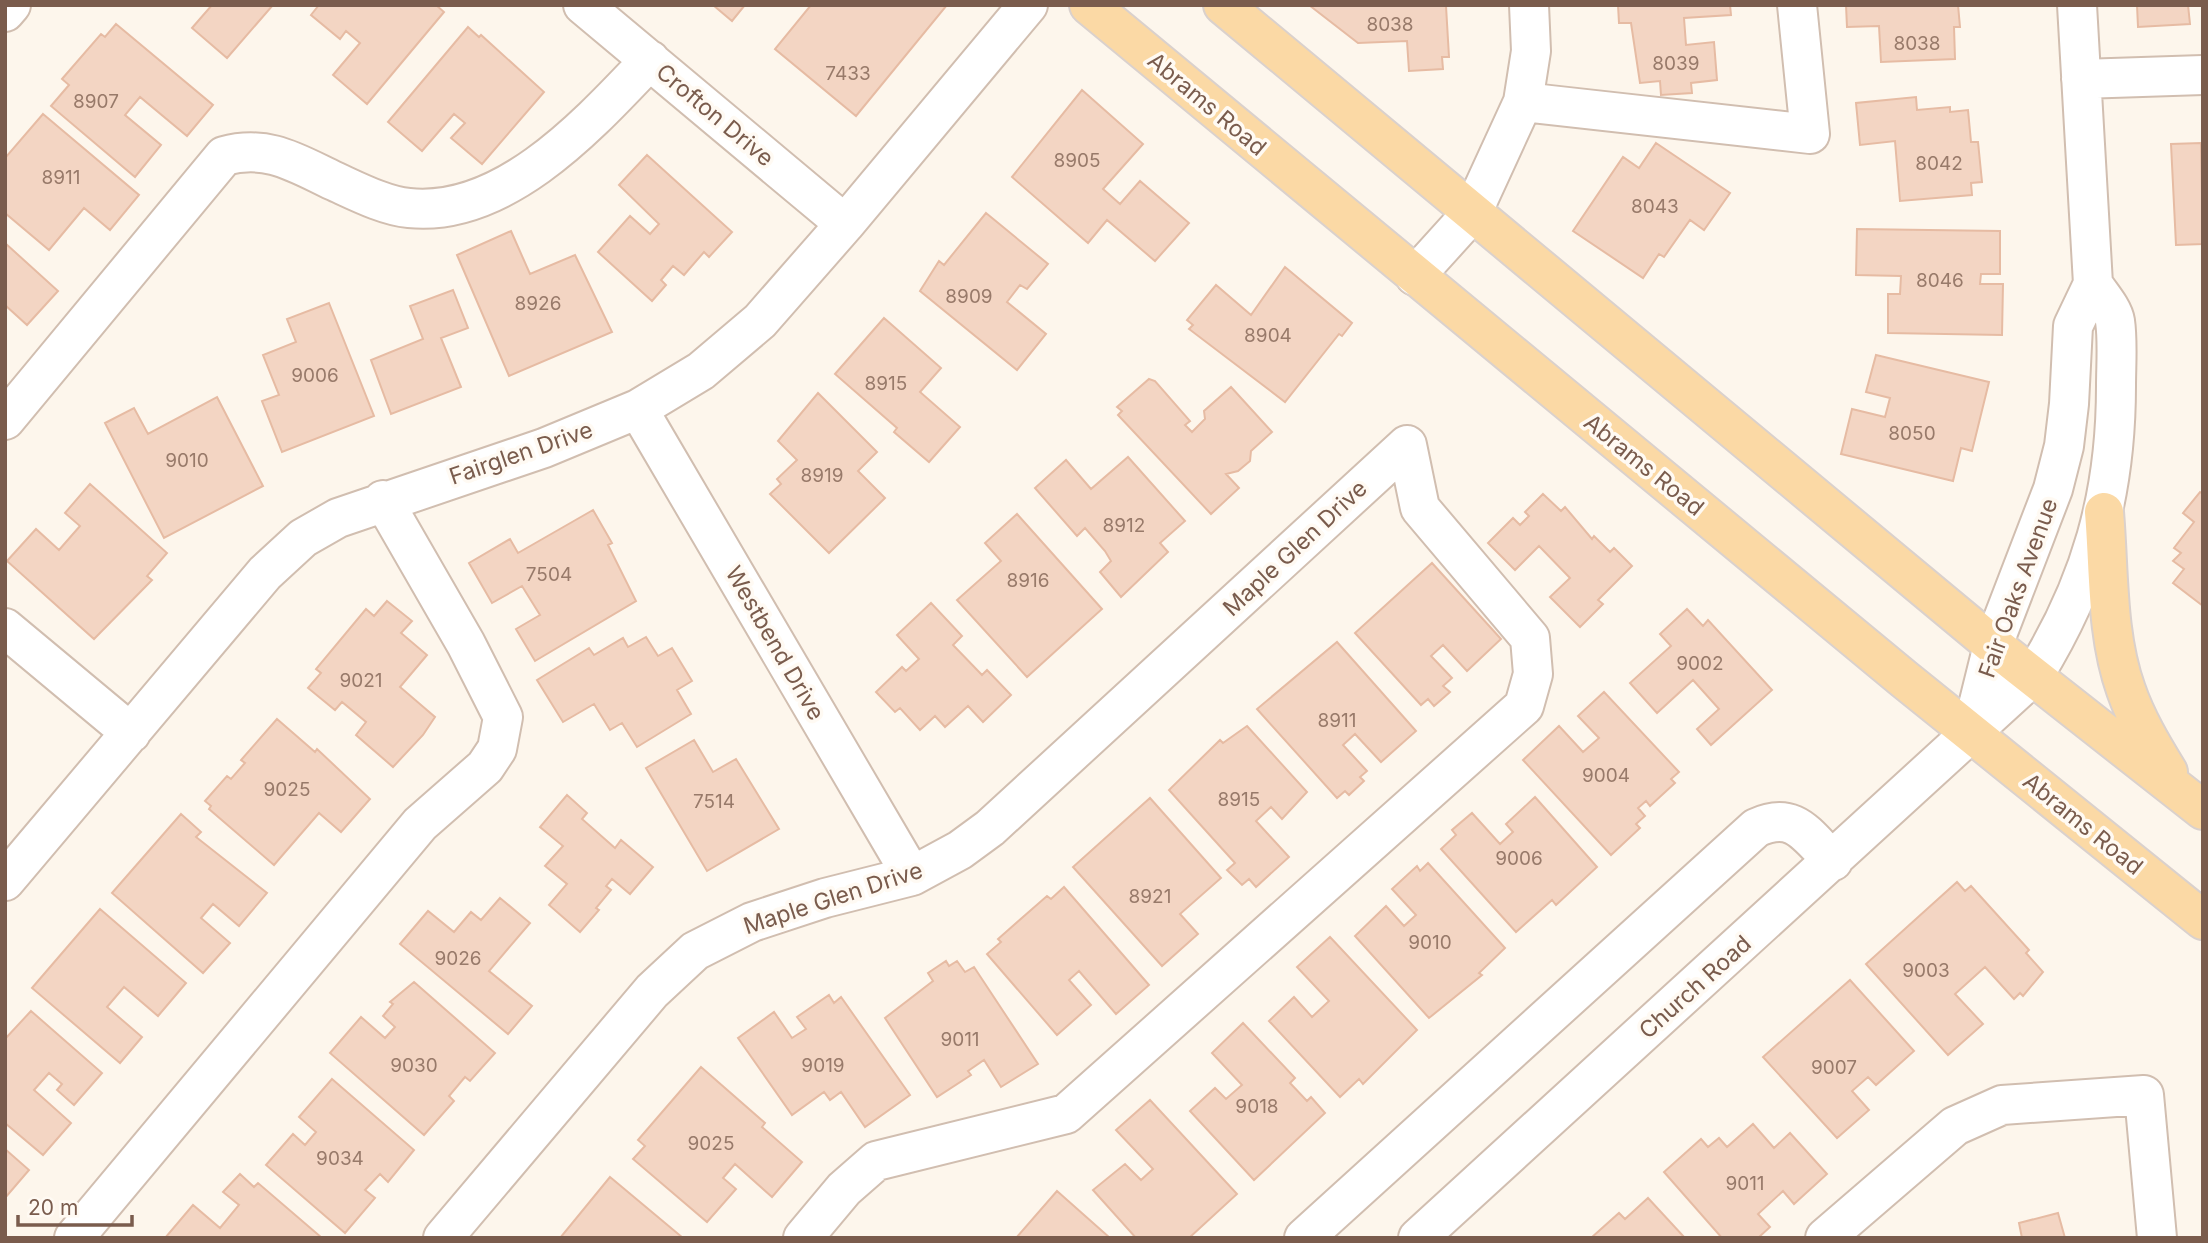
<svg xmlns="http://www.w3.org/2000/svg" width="2208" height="1243" font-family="Inter,sans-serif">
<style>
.building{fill:#f3d5c3;stroke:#e6bba3;stroke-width:2}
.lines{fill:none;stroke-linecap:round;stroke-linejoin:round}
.minor-casing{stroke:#d1beb0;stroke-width:42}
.major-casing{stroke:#dad1cd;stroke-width:42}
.minor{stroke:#fff;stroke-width:38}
.major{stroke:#fbd9a5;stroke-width:38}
.labels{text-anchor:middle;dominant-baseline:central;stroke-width:7;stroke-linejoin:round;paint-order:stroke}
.number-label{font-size:19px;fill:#987a6a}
.street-label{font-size:23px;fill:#7a5c4d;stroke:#fffaf3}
</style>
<rect width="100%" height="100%" fill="#fdf6ec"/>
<!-- building -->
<path class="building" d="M212 5H273L227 58 192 28Z
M319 5H436L444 12 367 104 333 75 360 43 346 31 340 39 311 15Z
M713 5H745L732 21Z
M811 5H947L856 116 775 49Z
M1309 5 1446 6 1449 57H1442L1443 69 1409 71 1407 41 1358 43Z
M1618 5H1730L1731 15 1684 18 1686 45 1714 42 1717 80 1691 83 1692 93 1661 95 1660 81 1640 83 1631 23H1619Z
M1846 5H1958L1960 27H1954L1955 59 1881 62 1879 26 1847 27Z
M2137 5H2188L2190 24 2138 27Z
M116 24 213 105 187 136 140 97 125 115 161 145 135 177 51 106 69 85 62 79 101 34 105 37Z
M468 27 479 37 481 35 544 92 482 164 451 138 465 123 454 114 422 151 388 122Z
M1082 90 1143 144 1103 189 1120 204 1140 181 1189 223 1155 261 1107 220 1088 243 1012 177Z
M1916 97 1917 110 1950 107V112L1968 110 1971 142H1978L1982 182 1971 183 1972 195 1900 201 1895 141 1860 145 1856 103Z
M43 114 139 195 110 230 84 208 49 250 5 213V158Z
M1656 143 1730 193 1704 230 1690 220 1664 257 1659 254 1643 278 1573 231 1623 157 1639 168Z
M2201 143 2203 244 2176 245 2171 144Z
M647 155 732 232 709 257 704 252 684 275 673 266 661 280 666 285 652 301 598 252 630 216 650 234 659 224 619 185Z
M986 213 1048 264 1027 289 1020 285 1007 302 1046 334 1017 370 920 291 939 261 944 265Z
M1857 229 2000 231V274H1981L1980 284H2003L2002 335 1888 333V294H1900L1901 276 1856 275Z
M511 231 530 274 575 255 612 332 509 376 457 255Z
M5 243 58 291 27 325 5 305Z
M1285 267 1352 323 1342 336 1339 334 1285 402 1189 329 1193 325 1187 320 1216 285 1251 315Z
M453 290 468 328 441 338 461 387 391 414 371 360 423 339 410 306Z
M329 303 374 416 282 452 262 401 279 395 263 355 296 342 287 319Z
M884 318 941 368 920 392 960 427 929 462 894 432 897 428 835 374Z
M1876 355 1989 382 1972 451 1961 448 1953 481 1841 454 1852 409 1885 417 1890 398 1866 392Z
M1149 379 1155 381 1190 421 1185 425 1192 432 1205 419 1204 411 1231 387 1272 432 1251 451 1250 461 1238 471 1226 474 1239 488 1211 514 1118 415 1122 411 1117 407Z
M818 393 877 452 858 471 885 498 829 553 770 494 781 484 777 479 797 460 778 441Z
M217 397 263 486 164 538 105 423 134 408 148 434Z
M1128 457 1185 521 1160 543 1168 552 1121 597 1100 572 1111 561 1105 551 1085 528 1077 536 1035 488 1066 460 1091 489Z
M90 484 167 553 147 576 152 580 94 639 7 561 36 529 59 550 80 526 65 513Z
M2200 492 2203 494V606L2173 583 2184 569 2173 561 2181 553 2174 548 2194 522 2183 513Z
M1543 494 1561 511 1565 507 1592 539 1594 536 1610 552 1614 548 1632 566 1598 600 1603 604 1580 627 1550 597 1570 578 1539 546 1515 570 1488 543 1513 518 1520 525 1529 516 1525 512Z
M593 510 612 543 608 545 636 601 535 661 516 629 540 615 522 586 492 603 469 563 510 539 518 553Z
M1017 514 1102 609 1027 677 957 600 1001 561 985 543Z
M1432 563 1501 639 1467 671 1443 645 1431 656 1452 678 1443 686 1450 692 1434 706 1428 699 1421 705 1355 633Z
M387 601 412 621 401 633 427 655 400 687 435 717 423 735 393 767 356 735 366 722 342 702 335 710 308 688 321 673 316 669 366 609 374 616Z
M931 603 962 636 953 645 982 675 987 670 1011 695 983 722 968 706 945 727 935 716 920 730 900 708 895 712 876 692 902 667 906 671 919 659 897 635Z
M1687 609 1703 626 1708 620 1772 690 1711 745 1697 729 1719 709 1693 680 1657 713 1630 683 1671 646 1660 634Z
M646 637 658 656 672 648 692 681 677 690 691 714 637 747 622 723 610 730 594 704 563 722 537 680 589 648 594 655 623 638 628 647Z
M1337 642 1416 731 1381 762 1355 734 1343 745 1367 771 1360 777 1364 781 1349 795 1345 791 1337 798 1257 709Z
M1604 692 1679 772 1671 779 1675 783 1650 806 1646 801 1638 808 1645 816 1636 824 1640 828 1611 855 1523 760 1559 726 1583 752 1599 738 1578 716Z
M277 719 315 752 317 749 370 799 341 832 319 813 274 865 209 809 211 806 205 801 227 776 231 779 245 763 241 760Z
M1247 726 1307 792 1282 819 1271 807 1256 821 1289 857 1256 887 1249 879 1242 885 1227 870 1235 863 1169 790 1220 740 1223 743Z
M694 740 713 772 736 759 779 829 707 871 646 768Z
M567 795 587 813 582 819 615 848 621 840 653 867 630 894 612 879 606 886 611 890 596 908 599 910 580 932 549 905 567 884 545 866 563 846 540 827Z
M1535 797 1597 867 1556 905 1552 900 1516 932 1441 849 1456 835 1452 830 1472 813 1500 844 1513 832 1506 824Z
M1150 798 1221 878 1180 914 1198 934 1162 966 1073 867Z
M181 814 201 832 196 837 267 893 239 926 213 904 201 918 230 943 203 973 112 893Z
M1428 863 1505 948 1479 973 1482 975 1429 1018 1355 936 1386 906 1404 926 1416 915 1392 889 1417 866 1420 871Z
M1957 882 1965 891 1971 886 2029 950 2026 953 2043 972 2023 996 2020 993 2014 999 1985 967 1955 994 1983 1024 1948 1055 1866 964Z
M1064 887 1149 985 1116 1014 1079 971 1069 980 1091 1005 1057 1035 987 954 1001 942 998 939 1047 896 1051 899Z
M500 898 530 923 489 971 532 1006 508 1034 400 944 428 911 454 932 471 912 481 920Z
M100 909 186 983 158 1016 124 987 107 1007 142 1037 120 1063 32 988Z
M1330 937 1417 1030 1363 1084 1359 1079 1340 1097 1269 1021 1294 997 1312 1017 1329 1001 1297 967Z
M946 961 949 966 957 961 965 972 974 967 1038 1064 1001 1087 984 1060 968 1071 971 1075 937 1097 885 1018 933 981 928 973Z
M1850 980 1914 1051 1876 1085 1868 1077 1852 1091 1869 1110 1837 1138 1763 1057Z
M414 982 495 1053 470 1081 465 1077 449 1096 454 1101 424 1135 330 1053 361 1017 385 1038 395 1027 383 1016 393 1004 390 1002Z
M829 995 834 1003 841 997 910 1095 865 1127 841 1092 830 1100 824 1092 792 1115 738 1038 774 1012 792 1038 806 1029 797 1017Z
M31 1011 102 1073 74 1105 57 1090 62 1084 49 1073 34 1090 71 1123 43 1155 5 1123V1039Z
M1243 1023 1295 1078 1290 1083 1307 1101 1311 1097 1325 1113 1254 1180 1190 1111 1215 1088 1226 1099 1242 1085 1212 1053Z
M701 1067 765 1123 762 1127 802 1162 772 1197 735 1164 723 1178 736 1189 707 1222 633 1159 645 1146 638 1140Z
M332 1079 414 1150 388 1182 380 1174 365 1190 375 1198 345 1233 266 1165 293 1134 305 1145 316 1132 299 1117Z
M1150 1100 1237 1194 1189 1238H1136L1093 1190 1125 1164 1141 1180 1153 1169 1116 1130Z
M1753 1124 1774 1148 1790 1133 1827 1174 1794 1204 1783 1191 1758 1214 1770 1227 1758 1238H1722L1664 1172 1701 1139 1708 1147 1719 1138 1727 1147Z
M5 1149 29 1170 5 1198Z
M240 1174 254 1187 258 1183 322 1238H165L193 1205 220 1228 239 1205 223 1192Z
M610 1177 683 1238H560Z
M1057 1191 1110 1238H1016Z
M1648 1198 1685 1238H1591L1619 1213 1625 1219Z
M2058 1213 2065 1238H2022L2019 1223Z"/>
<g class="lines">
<!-- minor casing -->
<g class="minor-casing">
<path id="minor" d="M583 5 845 224
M5 12 11 5
M2081 79 2203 75
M1523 102 1810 134 1797 5
M1415 276 1472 213 1523 102 1531 51 1529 5
M638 409 912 876
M5 420 224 156C268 144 296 163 334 181 356 191 385 206 409 208 505 218 590 123 650 60
M5 628 131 733
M1971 734 1993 645 2053 489 2064 446 2069 404 2073 326 2093 284
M5 881 265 573 303 538 338 518 544 448 638 409 701 371 760 321 845 224 1028 5
M74 1238 420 824 485 767 497 749 503 717 466 644 383 500
M443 1238 652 991 695 951 752 922 825 898 912 876 960 850 990 828 1407 445
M803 1238 844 1189 876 1161 1066 1114 1524 706 1533 674 1530 638 1420 508 1407 445
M1304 1238 1756 828C1795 810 1807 836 1833 861
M1418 1238 2034 675C2091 583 2116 495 2116 386 2116 365 2118 341 2115 321 2113 309 2100 295 2093 284L2077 5
M1825 1238 1955 1126 2002 1105 2144 1095 2157 1238"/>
</g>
<!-- major casing -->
<g class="major-casing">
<path id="major" d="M1089 5 1904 679 2203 920
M1223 5 1993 645 2203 810
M2104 512C2109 570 2106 634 2126 690 2136 719 2152 746 2168 772"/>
</g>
<!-- minor -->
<use href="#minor" class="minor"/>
<!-- major -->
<use href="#major" class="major"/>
</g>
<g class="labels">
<!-- number labels -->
<g class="number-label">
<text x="1390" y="24">8038</text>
<text x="1917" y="43">8038</text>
<text x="1676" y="63">8039</text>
<text x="848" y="73">7433</text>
<text x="96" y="101">8907</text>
<text x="1077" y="160">8905</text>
<text x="1939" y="163">8042</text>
<text x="61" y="177">8911</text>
<text x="1655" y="206">8043</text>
<text x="1940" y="280">8046</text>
<text x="969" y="296">8909</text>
<text x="538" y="303">8926</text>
<text x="1268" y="335">8904</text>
<text x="315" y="375">9006</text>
<text x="886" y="383">8915</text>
<text x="1912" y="433">8050</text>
<text x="187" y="460">9010</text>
<text x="822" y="475">8919</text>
<text x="1124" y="525">8912</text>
<text x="549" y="574">7504</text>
<text x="1028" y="580">8916</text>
<text x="1700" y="663">9002</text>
<text x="361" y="680">9021</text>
<text x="1337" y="720">8911</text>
<text x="1606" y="775">9004</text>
<text x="287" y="789">9025</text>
<text x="1239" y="799">8915</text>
<text x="714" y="801">7514</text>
<text x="1519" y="858">9006</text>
<text x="1150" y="896">8921</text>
<text x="1430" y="942">9010</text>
<text x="458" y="958">9026</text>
<text x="1926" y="970">9003</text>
<text x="960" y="1039">9011</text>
<text x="414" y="1065">9030</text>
<text x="823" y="1065">9019</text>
<text x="1834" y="1067">9007</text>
<text x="1257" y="1106">9018</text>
<text x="711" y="1143">9025</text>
<text x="340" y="1158">9034</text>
<text x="1745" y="1183">9011</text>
</g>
<!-- street labels -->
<g class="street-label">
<text transform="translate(1207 104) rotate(40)">Abrams Road</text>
<text transform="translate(715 115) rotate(40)">Crofton Drive</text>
<text transform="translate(521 453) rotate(-19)">Fairglen Drive</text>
<text transform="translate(1644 465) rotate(39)">Abrams Road</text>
<text transform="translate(1295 548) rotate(-43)">Maple Glen Drive</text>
<text transform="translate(2018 588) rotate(-70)">Fair Oaks Avenue</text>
<text transform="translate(775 643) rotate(60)">Westbend Drive</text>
<text transform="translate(2083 824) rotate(39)">Abrams Road</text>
<text transform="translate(833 898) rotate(-18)">Maple Glen Drive</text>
<text transform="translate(1695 987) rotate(-42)">Church Road</text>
</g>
</g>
<!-- border -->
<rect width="2208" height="1243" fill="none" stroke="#7a5c4d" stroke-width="14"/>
<!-- scale -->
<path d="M18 1215v10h114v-10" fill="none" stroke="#7a5c4d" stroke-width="3.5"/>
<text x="28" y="1215" font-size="21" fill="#7a5c4d" stroke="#fffaf3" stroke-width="5" paint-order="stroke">20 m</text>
</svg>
